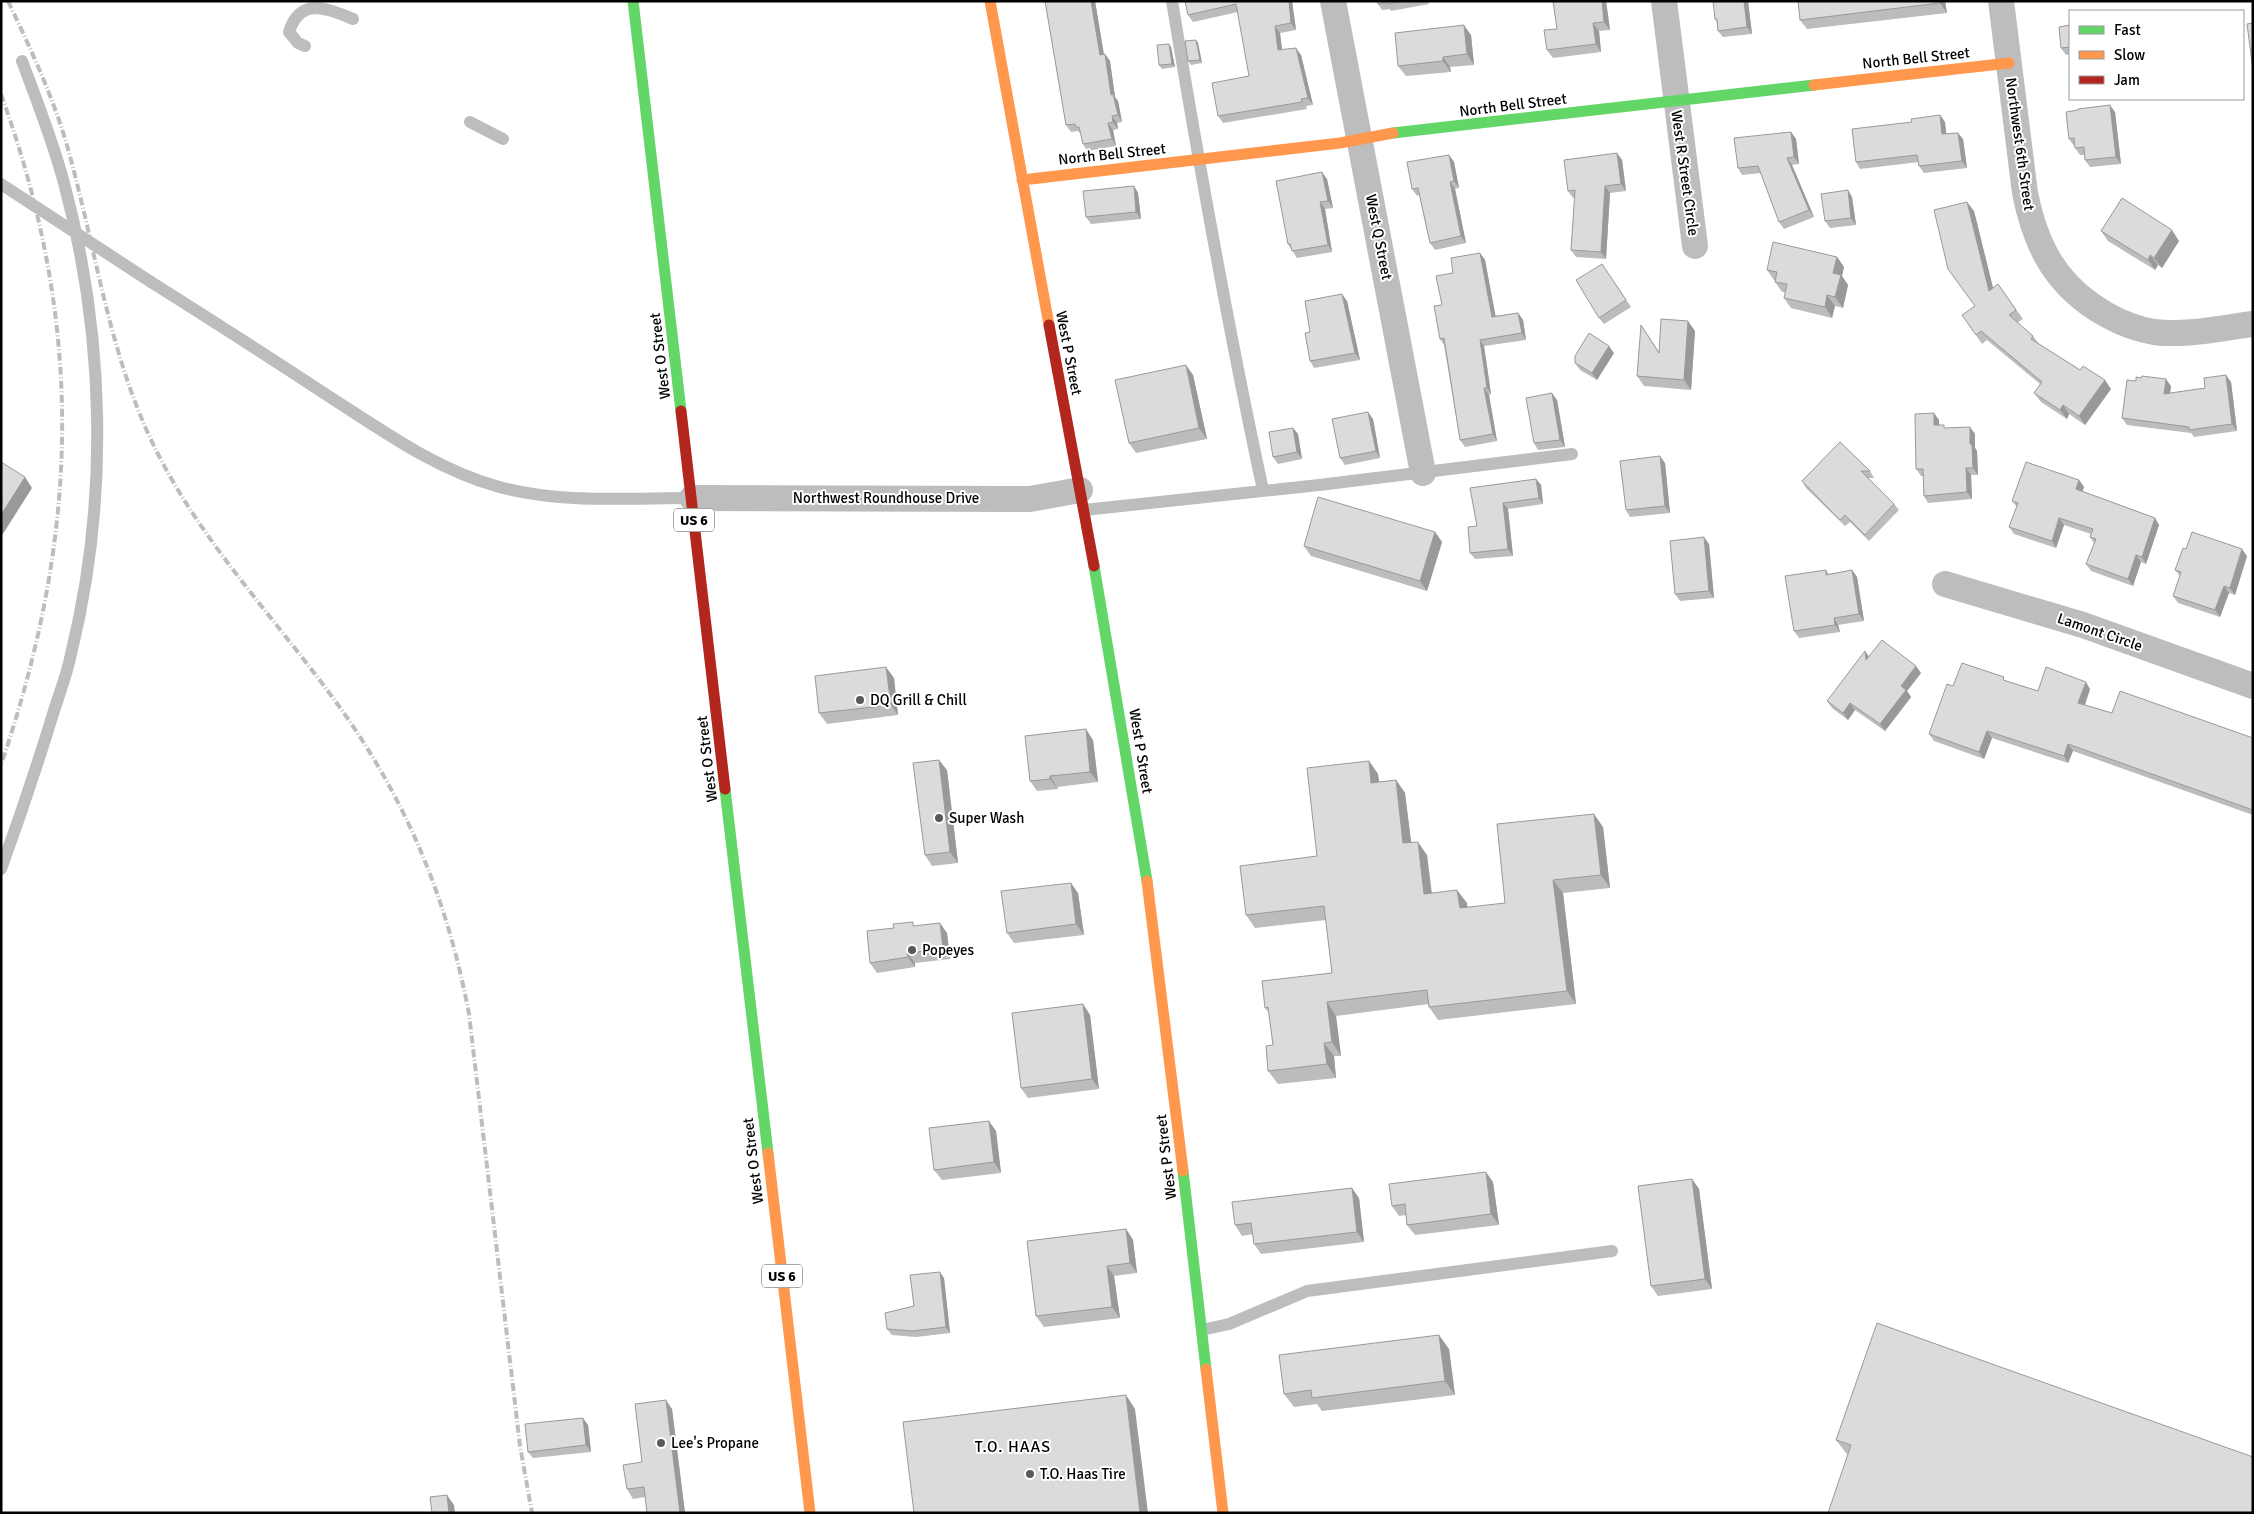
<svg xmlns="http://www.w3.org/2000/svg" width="2254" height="1514" font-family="Signika,sans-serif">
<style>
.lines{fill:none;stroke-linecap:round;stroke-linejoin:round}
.lane{stroke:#bdbdbd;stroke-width:12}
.street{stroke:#bdbdbd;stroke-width:26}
.fast{stroke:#63d668;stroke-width:11}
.slow{stroke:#ff974d;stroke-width:11}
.jam{stroke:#b3261e;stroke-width:11}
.rail{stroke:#bdbdbd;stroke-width:4;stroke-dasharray:8 2.5 1 2.5;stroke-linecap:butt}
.lane-bridge{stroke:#bdbdbd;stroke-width:12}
.wall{fill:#bcbcbc}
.shaded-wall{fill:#999}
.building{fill:#dbdbdb;stroke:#999}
.poi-dot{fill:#595959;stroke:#fff;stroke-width:2}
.labels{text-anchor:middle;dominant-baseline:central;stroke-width:4;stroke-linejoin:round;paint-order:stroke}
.shield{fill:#fff;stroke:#4c4c4c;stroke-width:1}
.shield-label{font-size:14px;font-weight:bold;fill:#000}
.street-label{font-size:15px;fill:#000;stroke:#fff}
.poi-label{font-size:15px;fill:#000;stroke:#fff;text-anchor:start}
.neighbourhood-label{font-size:16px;letter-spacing:1px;fill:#000;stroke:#fff}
</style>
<rect width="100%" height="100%" fill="#fff"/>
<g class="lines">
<!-- lane -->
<path class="lane" d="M1172 1C1199 165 1228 328 1263 490
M305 46 298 43 289 32C299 0 322 5 353 19
M470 122 503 139
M151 282C213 321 275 361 336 401 386 433 438 470 496 486 559 504 627 498 692 498
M1084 510 1319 485 1572 454
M1 869C20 817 37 766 53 714 59 694 67 675 71 654 109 500 105 336 64 183 53 141 37 101 22 61
M1202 1330 1229 1324 1307 1291 1612 1251"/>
<!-- street -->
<path class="street" d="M1333 1 1423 473
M1664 1 1695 246
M2001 1 2025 193C2036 248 2057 287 2107 315 2121 323 2137 329 2154 332 2186 336 2221 328 2253 324
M692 498 1030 499 1080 490
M1945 584 2083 625 2253 686"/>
<!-- fast -->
<path class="fast" d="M633 1 681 411
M1393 133 1814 85
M1094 566 1147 881
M725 789 768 1153
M1183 1171 1206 1369"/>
<!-- slow -->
<path class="slow" d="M990 1 1049 325
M1814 85 2009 63
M1022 180 1340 143 1393 133
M1147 881 1183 1171
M768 1153 810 1513
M1206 1369 1223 1513"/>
<!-- jam -->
<path class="jam" d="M1049 325 1094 566
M681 411 725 789"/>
<!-- rail -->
<path class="rail" d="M8 1C33 54 58 107 72 164 97 258 111 358 154 446 201 543 279 622 341 709 408 803 448 902 469 1014L520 1446 532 1513
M1 94C85 327 80 532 1 765"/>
<!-- lane-bridge -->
<path class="lane-bridge" d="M1 184 151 282"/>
</g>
<!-- wall -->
<path class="wall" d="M1045 1H1095L1104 54H1105L1110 61 1115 97 1118 101 1122 122 1117 123 1118 129 1113 130 1116 146 1087 151 1083 144 1081 134 1078 131 1071 132 1066 125Z
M1185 1H1292L1296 30 1280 33 1282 49 1301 55 1313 105 1306 106 1307 109 1223 123 1218 116 1249 76 1238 12 1193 22 1188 15Z
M1377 1H1428L1429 4 1391 11 1390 9 1382 10 1378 4Z
M1553 1H1606L1610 30 1599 31 1601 52 1553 58 1547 50 1557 29Z
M1748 1 1752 34 1723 37 1718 31 1717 23 1715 19Z
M1945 1 1947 13 1807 29 1800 20Z
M2070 25V54L2066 55 2061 48Z
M1471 35 1474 65 1450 67 1451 72 1406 76 1398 66Z
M1196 40 1198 43 1202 63 1191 65 1188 61Z
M1171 47 1175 67 1162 69 1159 65Z
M2115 112 2121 164 2090 167 2085 160V155H2080L2075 148V146H2074L2069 139Z
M1940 115 1945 122 1946 134 1963 139 1967 168 1924 173 1919 166V162L1860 169 1856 162 1912 122Z
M1791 132 1796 139 1799 164 1792 165 1814 217 1784 229 1779 222 1761 173 1742 175 1738 168Z
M1617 153 1622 160 1626 191 1610 193 1606 259 1576 257 1571 250 1575 197 1573 198 1568 191Z
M1449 155 1454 162 1459 188 1455 189 1466 243 1435 250 1430 243 1419 195 1417 196 1412 189Z
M1327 179 1333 208 1325 209 1332 252 1297 258 1288 244Z
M1134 186 1138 193 1141 219 1091 224 1086 217Z
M1848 190 1852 197 1856 225 1830 228 1825 221Z
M1974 211 1993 288 1998 284 2023 319 2017 323 2033 336 2039 344 2111 389 2085 425 2069 414 2067 419 2041 402 2034 393 2040 384 1987 340 1982 344 1968 324 1974 307Z
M2101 231 2179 241 2162 268 2158 265 2155 270 2108 241Z
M1480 253 1485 260 1495 316 1518 313 1523 320 1526 340 1484 346 1491 394 1489 395 1497 441 1465 447 1460 440 1444 345 1440 339 1442 305 1453 273Z
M1837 257 1844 267 1842 276 1848 285 1843 308 1835 306 1832 318 1791 308 1784 298 1785 292H1782L1775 282V280H1774L1767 270Z
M1607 271 1631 307 1604 324 1599 318Z
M1347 301 1360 360 1314 368 1310 361Z
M1695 331 1691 390 1644 386 1637 376 1648 335 1659 352Z
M1614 353 1597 380 1580 370 1575 363Z
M1193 375 1207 439 1136 453 1129 443Z
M2231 382 2237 431 2194 437 2191 433 2127 425 2122 418 2171 386 2170 393 2205 388Z
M1557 400 1565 447 1538 450 1534 443Z
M1373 419 1380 458 1345 465 1340 458Z
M1939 420V425L1946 428 1975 434V448L1977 451 1978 475H1971L1972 499 1928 503 1924 496 1923 476H1921L1916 469Z
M1293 428 1298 434 1302 459 1278 464 1273 457Z
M1840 442 1870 471 1874 478H1868L1894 504 1899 510 1869 541 1850 522 1845 526 1806 488 1802 481Z
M1665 463 1670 513 1630 517 1626 510Z
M1536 479 1541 485 1543 504 1508 509 1513 556 1475 559 1470 553 1477 526 1470 488Z
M2079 480 2084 487 2082 491 2155 518 2159 525 2146 564 2141 562 2133 586 2091 571 2086 564 2094 543 2090 537 2091 534 2064 525 2056 548 2014 534 2009 527 2017 507 2012 501Z
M1435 532 1442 542 1427 591 1311 556 1304 546Z
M1709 544 1714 598 1680 601 1675 594Z
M2186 549 2247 556 2235 595 2229 593 2220 617 2178 603 2173 596 2180 576 2175 570Z
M1826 570 1829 574 1852 570 1857 577 1864 621 1838 625 1840 632 1799 638 1794 631Z
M1869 657 1921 673 1907 691 1911 697 1885 731 1855 710 1848 720 1832 708 1827 701Z
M894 678 898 715 827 724 819 713Z
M2007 681 2038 691 2090 689 2085 705 2112 713 2253 738V815L2073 751 2068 763 1992 738 1984 759 1934 741 1929 734 1953 686Z
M1093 740 1098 782 1057 787 1058 789 1037 791 1030 781Z
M1369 761 1378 774 1379 782 1396 780 1405 793 1411 843 1427 855 1432 893 1467 903V908L1505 903 1603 827 1610 888 1563 893 1576 1004 1438 1020 1429 1007V1004L1336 1016 1341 1056H1334L1336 1078 1278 1084 1268 1071 1273 1045 1269 1013 1265 1008 1332 973 1326 920 1255 928 1246 915 1317 856Z
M947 770 958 863 932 866 925 855Z
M1078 893 1084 935 1014 943 1007 933Z
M915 926 947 933 950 959 915 963V967L877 973 870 963Z
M1083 1004 1090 1015 1099 1089 1028 1098 1021 1088Z
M996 1131 1001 1173 942 1180 934 1170Z
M1692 1179 1699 1189 1712 1289 1658 1296 1651 1286Z
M1493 1182 1499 1225 1415 1235 1407 1225 1406 1215 1399 1216 1392 1206Z
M1359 1198 1364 1242 1261 1254 1254 1244 1253 1234 1242 1236 1235 1225Z
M1126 1229 1133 1240 1137 1273 1114 1276 1120 1318 1044 1327 1036 1316Z
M944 1278 950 1333 916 1337 892 1335 887 1329Z
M1449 1349 1455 1395 1322 1411 1317 1404 1294 1407 1284 1394Z
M672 1409 685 1513H647L645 1497 633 1499 627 1489Z
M588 1425 591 1452 533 1458 528 1452Z
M1836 1440 2253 1457 1848 1454 1846 1453Z"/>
<!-- shaded-wall -->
<path class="shaded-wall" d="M1091 1H1095L1105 62 1100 55Z
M1289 1H1292L1296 30 1291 23Z
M1602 1H1606L1610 30 1604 22Z
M1744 1H1748L1752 34 1747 27Z
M1940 1H1945L1947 13 1940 3Z
M1593 23 1599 31 1601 52 1596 44Z
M1464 25 1471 35 1474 65 1467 54Z
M1275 26 1280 33 1283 57 1278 50Z
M1196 40 1198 43 1202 63 1200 60Z
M1169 44 1171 47 1175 67 1172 64Z
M1296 48 1301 55 1313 105 1308 98Z
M1105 54 1110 61 1115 97 1118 101 1122 122 1118 115 1111 95Z
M1443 57 1450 67 1451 72 1443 61Z
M2110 105 2115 112 2121 164 2116 157Z
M1940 115 1945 122 1947 141 1942 134Z
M1112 116 1117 123 1118 129 1113 122Z
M1108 123 1113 130 1116 146 1112 139Z
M1791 132 1796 139 1799 164 1794 157Z
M1958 133 1963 139 1967 168 1962 161Z
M1617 153 1622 160 1626 191 1621 184Z
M1449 155 1454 162 1459 188 1454 181Z
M1787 158 1792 165 1814 217 1809 210Z
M1322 172 1327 179 1333 208 1328 201Z
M1450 182 1455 189 1466 243 1461 236Z
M1134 186 1138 193 1141 219 1136 212Z
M1605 186 1610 193 1606 259 1601 252Z
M1848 190 1852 197 1856 225 1851 218Z
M1320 202 1325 209 1332 252 1328 245Z
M1967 202 1974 211 1996 300 1989 291Z
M2172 230 2179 241 2162 268 2154 258Z
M1480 253 1485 260 1497 323 1492 317Z
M2150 255 2158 265 2155 270 2148 260Z
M1837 257 1844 267 1842 276 1848 285 1843 308 1835 297 1833 273Z
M1342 294 1347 301 1360 360 1355 353Z
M1827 295 1835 306 1832 318 1825 307Z
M1518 313 1523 320 1526 340 1522 333Z
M1688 321 1695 331 1691 390 1684 380Z
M1480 340 1484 346 1491 394 1487 388Z
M1609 346 1614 353 1597 380 1592 373Z
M1186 365 1193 375 1207 439 1199 428Z
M2226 375 2231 382 2237 431 2232 424Z
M2166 379 2171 386 2169 401 2164 394Z
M2105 380 2111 389 2085 425 2079 416Z
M1484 388 1489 395 1497 441 1493 434Z
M1552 393 1557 400 1565 447 1560 440Z
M2063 405 2069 414 2067 419 2060 410Z
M1368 412 1373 419 1380 458 1376 451Z
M1934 413 1939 420V432L1934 425Z
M1970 427 1975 434V448L1977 451 1978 475 1973 468 1970 444Z
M1293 428 1298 434 1302 459 1297 452Z
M1660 456 1665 463 1670 513 1665 506Z
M1966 468 1971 475 1972 499 1967 492Z
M25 477 32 488 1 537V515Z
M1536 479 1541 485 1543 504 1539 498Z
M2079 480 2084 487 2081 496 2076 489Z
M1503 503 1508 509 1513 556 1508 549Z
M2059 518 2064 525 2056 548 2052 541Z
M2155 518 2159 525 2146 564 2142 557Z
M1435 532 1442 542 1427 591 1420 581Z
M1704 537 1709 544 1714 598 1709 591Z
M2242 549 2247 556 2235 595 2230 588Z
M2136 555 2141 562 2133 586 2128 579Z
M1852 570 1857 577 1864 621 1859 614Z
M2224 586 2229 593 2220 617 2215 610Z
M1834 618 1838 625 1840 632 1835 625Z
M1865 651 1870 658 1866 660Z
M1916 666 1921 673 1907 691 1911 697 1885 731 1880 724 1901 686Z
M886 667 894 678 898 715 891 705Z
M2086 682 2090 689 2083 710 2078 703Z
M1850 703 1855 710 1848 720 1843 713Z
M1086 729 1093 740 1098 782 1090 772Z
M1987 731 1992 738 1984 759 1979 752Z
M2068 744 2073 751 2068 763 2064 756Z
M939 760 947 770 958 863 950 852Z
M1369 761 1378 774 1381 796 1371 783Z
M1050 776 1057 787 1058 789 1050 779Z
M1396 780 1405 793 1413 857 1403 843Z
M1594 814 1603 827 1610 888 1601 875Z
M1418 842 1427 855 1433 907 1424 894Z
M1553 880 1563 893 1576 1004 1567 991Z
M1071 883 1078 893 1084 935 1076 924Z
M1457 890 1467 903 1469 922 1460 908Z
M940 923 947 933 950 959 943 949Z
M907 953 915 963V967L908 957Z
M1327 1002 1336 1016 1341 1056 1332 1042Z
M1083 1004 1090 1015 1099 1089 1092 1079Z
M1324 1043 1334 1056 1336 1078 1327 1064Z
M989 1121 996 1131 1001 1173 994 1162Z
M1486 1172 1493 1182 1499 1225 1491 1214Z
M1692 1179 1699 1189 1712 1289 1705 1279Z
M1352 1188 1359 1198 1364 1242 1357 1232Z
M1126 1229 1133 1240 1137 1273 1130 1263Z
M1107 1266 1114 1276 1120 1318 1112 1307Z
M940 1272 944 1278 950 1333 946 1327Z
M1439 1335 1449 1349 1455 1395 1445 1381Z
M1126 1395 1135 1409 1148 1513H1140Z
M666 1400 672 1409 685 1513H680Z
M583 1418 588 1425 591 1452 586 1445Z
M447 1495 454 1505 455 1513H449Z"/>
<!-- building -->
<path class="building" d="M1045 1H1091L1100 55 1105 54 1111 95 1113 94 1118 115 1112 116 1113 122 1108 123 1112 139 1083 144 1079 127H1076L1075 124 1066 125Z
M1185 1H1289L1291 23 1275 26 1278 50 1296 48 1308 98 1301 99 1302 102 1218 116 1212 83 1249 76 1236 4 1188 15Z
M1377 1H1403L1387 4 1386 2 1378 4Z
M1553 1H1602L1604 22 1593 23 1596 44 1547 50 1544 30 1557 29Z
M1713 1H1744L1747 27 1718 31 1717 19H1715Z
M1798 1H1940V3L1800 20Z
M2253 23V70L2247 24Z
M1464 25 1467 54 1443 57V61L1398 66 1395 33Z
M2070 25V47L2061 48 2059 27Z
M1196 40 1200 60 1188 61 1185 41Z
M1169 44 1172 64 1159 65 1157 45Z
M2110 105 2116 157 2085 160 2084 147 2075 148 2074 138 2069 139 2066 112 2078 110V109Z
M1940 115 1942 134 1958 133 1962 161 1919 166 1917 155 1856 162 1852 129 1912 122 1911 119Z
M1791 132 1794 157 1787 158 1809 210 1779 222 1758 166 1738 168 1734 138Z
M1617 153 1621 184 1605 186 1601 252 1571 250 1575 190 1568 191 1564 160Z
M1449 155 1454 181 1450 182 1461 236 1430 243 1418 188 1412 189 1407 162Z
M1322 172 1328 201 1320 202 1328 245 1292 251 1290 244H1288L1276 181Z
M1134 186 1136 212 1086 217 1083 191Z
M1848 190 1851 218 1825 221 1821 194Z
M2122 198 2172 230 2154 258 2150 255 2148 260 2101 231Z
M1967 202 1989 291 1998 284 2016 310 2009 315 2033 336 2031 339 2080 370 2083 366 2105 380 2079 416 2063 405 2060 410 2034 393 2042 382 1981 331 1976 335 1962 315 1975 306 1948 269 1934 210Z
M1773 242 1837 257 1833 273 1841 275 1835 297 1827 295 1825 307 1784 298 1787 284 1775 282 1777 272 1767 270Z
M1480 253 1492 317 1518 313 1522 333 1480 340 1487 388H1484L1493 434 1460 440 1444 338 1440 339 1434 306 1442 305 1436 276 1453 273 1451 258Z
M1602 264 1626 300 1599 318 1576 280Z
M1342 294 1355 353 1310 361 1305 333 1310 332 1305 301Z
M1661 319 1688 321 1684 380 1637 376 1641 325 1659 353Z
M1589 333 1609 346 1592 373 1575 363V356Z
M1186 365 1199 428 1129 443 1115 380Z
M2226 375 2232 424 2189 430V427L2122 418 2127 380 2136 381V377L2141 378 2142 376 2166 379 2164 394 2205 388 2204 378Z
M1552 393 1560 440 1534 443 1526 398Z
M1368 412 1376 451 1340 458 1332 419Z
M1934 413V425H1944V428L1970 427V444H1972L1973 468H1966L1967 492 1924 496 1923 469H1916L1915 414Z
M1293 428 1297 452 1273 457 1269 432Z
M1840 442 1870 471H1861L1894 504 1865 535 1845 515 1840 520 1802 481Z
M1660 456 1665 506 1626 510 1620 461Z
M1 462 25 477 1 515Z
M2026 462 2079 480 2076 489 2155 518 2142 557 2136 555 2128 579 2086 564 2096 539 2090 537 2093 529 2059 518 2052 541 2009 527 2018 503 2012 501Z
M1536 479 1539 498 1503 503 1508 549 1470 553 1468 527 1477 526 1470 488Z
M1318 497 1435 532 1420 581 1304 546Z
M2192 532 2242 549 2230 588 2224 586 2215 610 2173 596 2181 572 2175 570 2183 548 2186 549Z
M1704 537 1709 591 1675 594 1670 541Z
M1826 570V575L1852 570 1859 614 1834 618 1835 625 1794 631 1785 576Z
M1882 640 1916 666 1901 686 1906 690 1880 724 1850 703 1843 713 1827 701 1865 651 1866 660Z
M1962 663 2004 677 2003 680 2038 691 2046 667 2086 682 2078 703 2112 713 2120 691 2253 738V810L2068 744 2064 756 1987 731 1979 752 1929 734 1947 684 1953 686Z
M886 667 891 705 819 713 815 676Z
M1086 729 1090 772 1050 776V779L1030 781 1025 736Z
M939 760 950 852 925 855 913 763Z
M1369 761 1371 783 1396 780 1403 843 1418 842 1424 894 1457 890 1460 908 1505 903 1497 824 1594 814 1601 875 1553 880 1567 991 1429 1007 1427 990 1327 1002 1332 1042 1324 1043 1327 1064 1268 1071 1266 1046 1273 1045 1268 1007 1265 1008 1262 981 1332 973 1324 906 1246 915 1240 866 1317 856 1307 768Z
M1071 883 1076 924 1007 933 1001 891Z
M913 922V926L940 923 943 949 907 953 908 957 870 963 867 931 894 928 893 924Z
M1083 1004 1092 1079 1021 1088 1012 1013Z
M989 1121 994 1162 934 1170 929 1128Z
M1486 1172 1491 1214 1407 1225 1405 1204 1392 1206 1389 1184Z
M1692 1179 1705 1279 1651 1286 1638 1186Z
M1352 1188 1357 1232 1254 1244 1251 1223 1235 1225 1232 1202Z
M1126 1229 1130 1263 1107 1266 1112 1307 1036 1316 1027 1241Z
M940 1272 946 1327 912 1331 887 1329 885 1313 914 1306 910 1275Z
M1877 1323 2253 1457V1513H1828L1851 1445 1836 1440Z
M1439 1335 1445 1381 1312 1398 1311 1390 1284 1394 1279 1355Z
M1126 1395 1140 1513H914L903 1422Z
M666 1400 680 1513H647L644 1487 627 1489 623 1465 642 1462 635 1404Z
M583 1418 586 1445 528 1452 525 1424Z
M447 1495 449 1513H432L430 1497Z"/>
<!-- markers -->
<g class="poi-dot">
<circle cx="860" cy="700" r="5"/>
<circle cx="939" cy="818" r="5"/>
<circle cx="912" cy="950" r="5"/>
<circle cx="661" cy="1443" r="5"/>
<circle cx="1030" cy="1474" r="5"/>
</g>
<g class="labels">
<!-- shield labels -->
<g class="shield">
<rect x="674" y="508.5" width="40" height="23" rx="4"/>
<rect x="762" y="1264.5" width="40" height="23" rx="4"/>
</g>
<g class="shield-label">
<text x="694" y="520">US 6</text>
<text x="782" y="1276">US 6</text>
</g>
<!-- street labels -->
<g class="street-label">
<text transform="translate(1916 58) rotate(-6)">North Bell Street</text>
<text transform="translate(1513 105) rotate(-7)">North Bell Street</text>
<text transform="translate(2020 144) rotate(82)">Northwest 6th Street</text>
<text transform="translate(1112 154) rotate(-6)">North Bell Street</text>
<text transform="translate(1685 173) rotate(82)">West R Street Circle</text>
<text transform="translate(1379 237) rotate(79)">West Q Street</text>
<text transform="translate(1069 353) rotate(79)">West P Street</text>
<text transform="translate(660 356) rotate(-97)">West O Street</text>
<text x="886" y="498">Northwest Roundhouse Drive</text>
<text transform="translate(2100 632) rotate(19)">Lamont Circle</text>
<text transform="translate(1141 751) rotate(81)">West P Street</text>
<text transform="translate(707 759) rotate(-97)">West O Street</text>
<text transform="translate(1166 1157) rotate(-97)">West P Street</text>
<text transform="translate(753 1161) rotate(-97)">West O Street</text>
</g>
<!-- poi labels -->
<g class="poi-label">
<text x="870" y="700">DQ Grill &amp; Chill</text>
<text x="949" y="818">Super Wash</text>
<text x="922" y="950">Popeyes</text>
<text x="671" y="1443">Lee's Propane</text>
<text x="1040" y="1474">T.O. Haas Tire</text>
</g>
<!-- neighbourhood labels -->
<g class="neighbourhood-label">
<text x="1013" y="1447">T.O. HAAS</text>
</g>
</g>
<!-- border -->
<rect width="2254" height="1514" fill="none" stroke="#000000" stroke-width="5"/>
<!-- legend -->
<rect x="2069" y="10" width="175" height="90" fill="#ffffff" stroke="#999999"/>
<rect x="2079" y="26" width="25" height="8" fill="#63d668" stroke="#999999"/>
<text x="2114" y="35" font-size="15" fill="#000000">Fast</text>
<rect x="2079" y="51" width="25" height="8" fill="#ff974d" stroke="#999999"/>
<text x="2114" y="60" font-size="15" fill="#000000">Slow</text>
<rect x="2079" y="76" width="25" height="8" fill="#b3261e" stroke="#999999"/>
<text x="2114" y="85" font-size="15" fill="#000000">Jam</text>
</svg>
